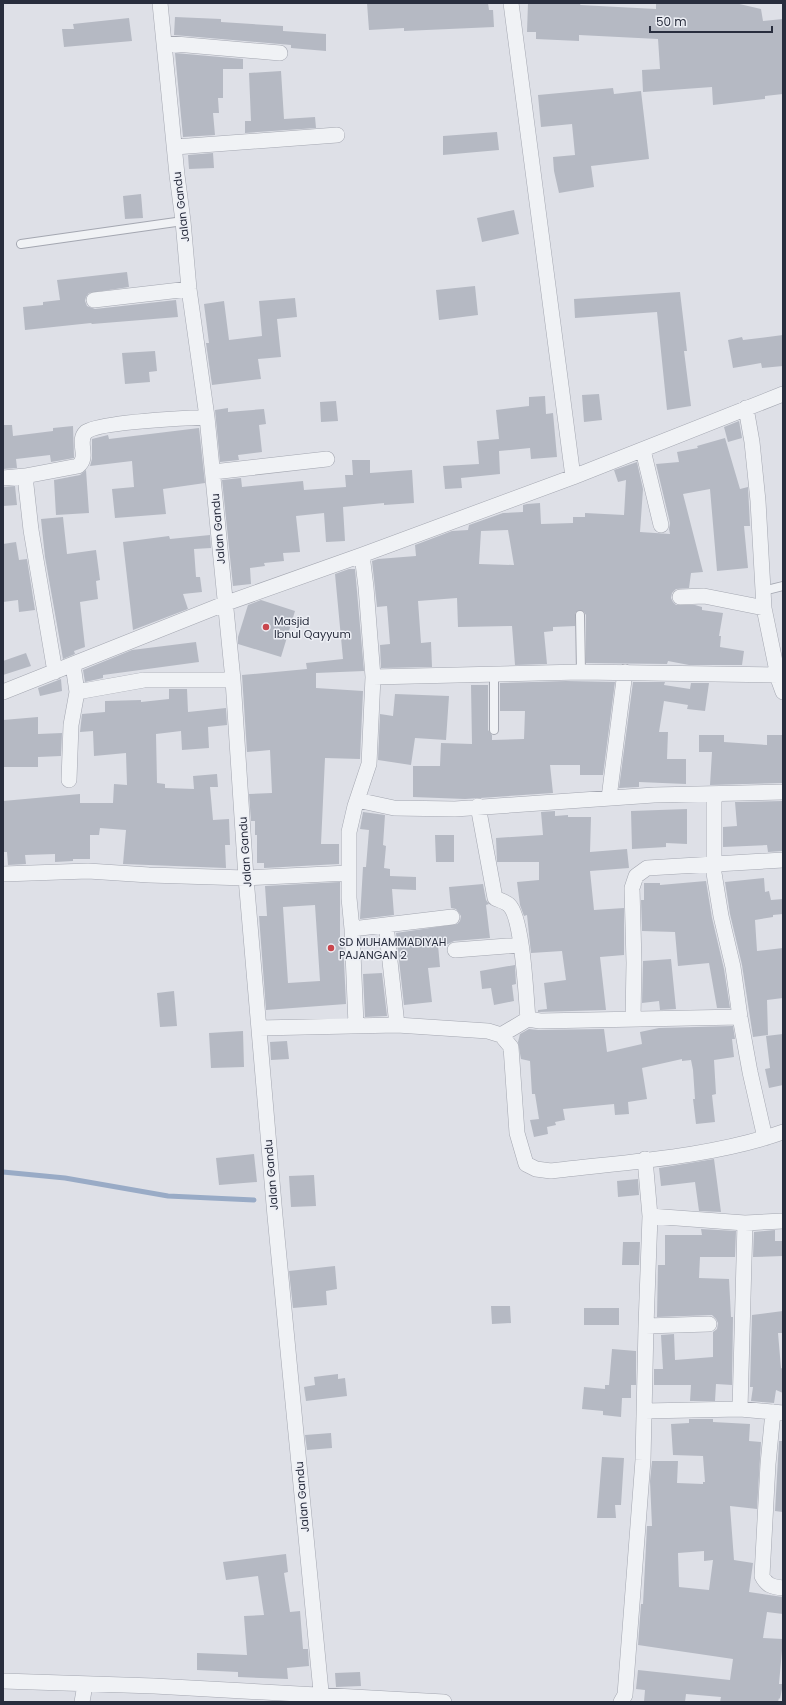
<svg xmlns="http://www.w3.org/2000/svg" width="786" height="1705" font-family="Poppins,sans-serif">
<style>
.lines{fill:none;stroke-linecap:round;stroke-linejoin:round}
.stream{stroke:#99abc6;stroke-width:5}
.building{fill:#b5b9c3;fill-rule:evenodd}
.lane-casing{stroke:#a4a7b1;stroke-width:10}
.street-casing{stroke:#a4a7b1;stroke-width:16}
.lane{stroke:#f0f2f5;stroke-width:8}
.street{stroke:#f0f2f5;stroke-width:15}
.poi-dot{fill:#c9464d;stroke:#edeff5;stroke-width:1.5}
.labels{text-anchor:middle;dominant-baseline:central;stroke-width:3;stroke-linejoin:round;paint-order:stroke}
.street-label{font-size:11px;fill:#282d3d;stroke:#edeff5}
.poi-label{font-size:11px;fill:#282d3d;stroke:#edeff5;text-anchor:start}
</style>
<rect width="100%" height="100%" fill="#dee0e7"/>
<g class="lines">
<!-- stream -->
<path class="stream" d="M3 1172 65 1178 168 1196 254 1200"/>
</g>
<!-- building -->
<path class="building" d="M367 3H488L489 10H493L494 27 404 31V28L369 30Z
M528 3H581L580 5 656 9V3H735L761 9 763 21 783 19V94L765 96V99L713 105 712 87 643 92 642 70 660 69 658 39 579 35V41L536 39V32H527Z
M175 17 221 19V22L283 26V31L326 34V51L291 48V45L174 35Z
M129 18 132 41 64 47 62 29H74L73 24Z
M175 53 243 59V69H223V98H218L219 113H213L215 135 183 137Z
M281 71 284 119 315 117 316 128 245 133V121H251L249 73Z
M613 88 614 94 641 91 649 159 591 166 594 187 559 193 554 171 553 157 575 155 572 124 541 127 538 95Z
M497 132 499 150 443 155V136Z
M213 153 214 168 189 169 188 155Z
M141 194 143 218 125 219 123 196Z
M514 210 519 234 482 242 477 218Z
M127 272 129 287 89 293 86 297 85 301 87 306 95 309 176 300 178 317 92 324 91 323 25 330 23 307 43 305V302L60 300 57 280Z
M475 286 478 315 439 320 436 290Z
M680 292 687 351H684L691 406 667 410 657 312 575 318 574 299Z
M295 298 297 317 277 319 281 357 258 359 261 379 212 385 206 343H209L204 304 224 301 229 340 262 336 259 301Z
M783 335V366L762 368 761 363 733 368 728 340 742 337 743 340Z
M155 351 157 371 149 372 150 382 125 384 122 353Z
M599 394 602 420 584 422 582 395Z
M545 396 546 414 553 413 557 457 531 459 530 448 499 451 500 474 461 478 462 488 445 489 443 466 479 464 477 441 499 439 496 410 529 406V397Z
M336 401 338 421 321 422 320 402Z
M228 408V412L264 409 266 424 259 425 262 452 238 455 239 460 220 462 215 410Z
M739 421 742 438 728 442 724 427Z
M3 425H12L13 436 53 431V428L73 426 74 458 51 462 50 455 16 459 17 468 3 469Z
M199 428 205 483 163 489 166 514 115 518 112 489 134 487 132 461 90 466 92 459V439L108 435 109 439Z
M725 438 740 489 748 487 750 526H744L748 568 717 571 710 489 683 494 703 572 691 573 689 588 676 589 672 593 671 598 673 602 676 605H695L702 607V610L723 613 719 636H721L720 647 744 651 742 665H689L668 661 667 664 586 663V615L584 612 580 610 575 613V626L553 627V631L544 632 547 664 515 665 512 626 458 627 457 598 418 601 421 643 431 642 432 667 381 668 380 645 390 644 387 606 377 607 372 561 378 559 416 556 415 545 452 531 468 530 469 525 503 513 523 512V505L527 504 540 503 541 524 573 523V517H585V513L624 515 626 480 618 482 614 470 637 462 643 489 640 532 670 534 669 529 670 523 656 464 679 462 677 452 698 448 697 446ZM508 530 514 565 479 564 481 531Z
M352 460H370V473L412 470 414 503 384 505V503L343 507 345 541 326 542 324 513 296 516 300 552 283 553 284 561 264 563 265 566 250 568 251 584 233 586 222 480 241 478 242 487 303 481 304 490 346 487 345 475H353Z
M86 470 89 513 56 515 54 480 80 475Z
M15 486 17 505 3 506V487Z
M63 517 67 554 96 550 100 580 96 581 98 599 80 602 85 647 74 651 75 654 63 659 45 557 41 519Z
M210 535 211 548 194 549 196 577H200L202 592 183 594 188 609 133 630 123 542 169 536 170 539Z
M16 542 19 560 27 559 35 610 19 612 18 600 3 602V544Z
M349 569H355L364 671 316 673V688L363 691 360 759 325 758 321 844H339V864L264 868V863H257V835H255V821H251L249 794 272 793 270 750 247 752 242 675 307 669 306 663 343 659 335 574Z
M261 600 295 611 281 657 238 644V637L248 605Z
M196 642 199 662 103 675V678L85 682 83 670 132 650Z
M26 653 31 666 3 675V661Z
M61 679 62 691 40 696 38 688Z
M566 681 615 682 603 775H580V765H550L553 793 465 799 413 797V766H440L441 743 472 744 471 685H488V730L492 735V740L524 739 525 711H500V683Z
M633 682H665L664 685 690 689 691 683H709L705 711 687 709 688 705 664 701 659 732H668L667 759H686V784L639 782V787L619 788Z
M169 689H187L188 712 226 708 227 725 208 727 209 748 182 750 181 731 156 734 157 783 165 784V788L194 789 193 776 217 774 218 787H210L213 820 229 819 230 845H225L226 868 123 864 126 830 100 828 99 835H90V859H73V861L55 862V854L25 855 26 864 8 865 7 852H3V801L80 794V803H113L114 784 127 785 126 753 94 756 93 731 80 732 82 714 105 712V701L141 700V702L169 699Z
M395 694 449 696 446 740 415 738 411 765 378 760 380 714 393 716Z
M38 717V734L62 733 61 756 38 757V767H3V720Z
M699 735H724V742L767 745V735H783V783L710 785 712 752H699Z
M783 801V851L768 852 767 845 723 847V827L737 826 735 802Z
M687 809V844L666 843V847L632 849 631 811Z
M555 811V816L568 815V817H591L590 852 627 849 629 868 590 871 594 910 624 908V955L600 957 606 1010 538 1012V1010L547 1009 544 983 566 980 562 951 531 953 527 915 524 916 520 905 517 882 539 880V862H497L496 838 543 835 541 812Z
M363 812 385 815 383 845 386 846 384 868 390 869V876L416 877V890L392 889 394 915 360 919 363 867H366L369 830 360 829Z
M435 835H454V862H436Z
M764 878 765 892 769 891 771 900 783 899V914L773 915V917L755 920 757 951 783 948V998L767 1000 768 1035 753 1037 742 965 730 914 725 882Z
M706 881 712 918 724 969 730 1008H717L709 963 678 966 675 932 642 931 641 900H644V883H660V885Z
M340 882V941H343L346 1004 266 1010 259 916H267L265 886ZM315 905 320 981 288 983 283 907Z
M483 884 486 900 489 904 486 905 490 938 454 941 448 944 438 945 440 967 428 968 432 1002 404 1005 396 933 457 924 460 921 461 916 456 909 451 908 449 887Z
M671 959 676 1009 660 1010 659 1001 642 1003 643 961Z
M515 965 516 984 512 985 514 1001 494 1005 491 988 482 989 480 971Z
M382 973 387 1016 365 1017 363 974Z
M174 991 177 1026 160 1027 157 993Z
M733 1026 735 1039H732L734 1057 714 1060 716 1094 712 1095 715 1122 696 1124 693 1099H695L693 1070 691 1060 682 1061V1059L642 1068 647 1099 628 1102 629 1114 615 1115 614 1104 563 1109 565 1120 555 1122 556 1125 547 1127 548 1134 534 1137 530 1120 539 1119 535 1094H532L530 1061 521 1059 518 1042 520 1034 529 1029 538 1030 604 1029 607 1052 642 1044 640 1032 659 1028Z
M243 1031 244 1067 211 1068 209 1033Z
M783 1034V1085L769 1088 765 1069 770 1068 766 1036Z
M287 1041 289 1059 271 1060 270 1042Z
M254 1154 257 1182 219 1185 216 1158Z
M714 1159 721 1212 699 1211 695 1182 661 1186 659 1168Z
M314 1175 316 1206 291 1207 289 1176Z
M638 1179 639 1195 618 1197 617 1181Z
M701 1229 736 1231 735 1257H700L699 1278 729 1279 731 1317H733L732 1385 716 1384 715 1401H690L691 1385H654V1369H663L661 1335 674 1334 675 1360 713 1357V1332L717 1329 718 1323 716 1319 712 1315 657 1317 658 1265H665V1235H702Z
M775 1230V1241H783V1256L753 1257 754 1232Z
M623 1242H640L639 1265H622Z
M335 1266 337 1289 326 1291 327 1305 293 1308 289 1271Z
M491 1306H510L511 1323 492 1324Z
M584 1308H619V1325H584Z
M783 1311V1333H778L781 1368 783 1369V1393L776 1390 774 1403 751 1401 753 1387H750L752 1315Z
M612 1349 636 1351V1385H631V1398H622L621 1417 603 1415V1411L582 1409 584 1387 605 1389V1385H609Z
M338 1374V1379L345 1378 347 1396 306 1401 304 1387 315 1385 314 1377Z
M689 1419H713V1422L750 1424 749 1441 761 1442 757 1509 730 1506 734 1560 753 1563 749 1592 783 1597V1614L767 1612 763 1638 783 1639 779 1684H783L780 1699 779 1698 778 1702H720L721 1697 686 1694 685 1702H644L645 1690 636 1689 638 1670 730 1680 733 1659 638 1645 641 1604H643L647 1526H652L650 1481 652 1461H678L677 1483 703 1484V1482H705L703 1456 673 1455 671 1424 689 1423ZM704 1551V1561L713 1560 709 1590 679 1587 678 1553Z
M331 1433 332 1448 307 1450 305 1435Z
M779 1441H783V1512L775 1511Z
M602 1457 624 1458 621 1505H615L616 1518H597Z
M286 1554 288 1572 284 1573 290 1612 300 1611 303 1649H308L309 1666 287 1668 288 1679 238 1677V1672L197 1670V1653L247 1655 244 1616 264 1615 258 1576 226 1580 223 1562Z
M360 1672 361 1686 336 1687 335 1673Z"/>
<g class="lines">
<!-- lane casing -->
<g class="lane-casing">
<path id="lane" d="M21 244 183 221
M763 591 783 586
M580 615 581 672
M494 675V730"/>
</g>
<!-- street casing -->
<g class="street-casing">
<path id="street" d="M160 3 177 175 183 221 189 289 207 417 233 680 246 878 275 1216 322 1702
M511 3 573 477
M164 43 280 53
M175 147 337 135
M94 300 189 289
M746 408 752 442 758 501 764 608 779 681 783 692
M643 450 661 525
M213 472 327 459
M3 478 25 476
M680 597 704 596 764 608
M55 672 31 530 25 476 78 466C90 457 76 441 86 432 98 422 187 418 207 417
M373 677 581 672 778 675
M3 692 224 604 362 555 573 477 783 394
M77 692 144 680H233
M69 780 71 725 77 692 73 665
M714 794V873L721 916 733 967 740 1017 750 1072 765 1138
M609 798 625 672
M357 800 394 808 455 809 654 795 783 792
M478 806 495 898C499 900 506 902 509 905 523 918 526 998 528 1019L501 1035
M3 874 88 871 149 875 246 878 349 873
M386 925 397 1025
M352 929 452 917
M455 950 520 945
M528 1019 540 1021 740 1017
M633 1019 634 963 632 888 636 876 647 868 783 860
M356 1025 352 929 349 898V832L355 806 369 764 373 677 366 587 362 555
M259 1028 397 1025 488 1031 501 1035 511 1047 517 1133 526 1164 536 1169 551 1171C626 1162 712 1157 783 1132
M650 1216 745 1223 783 1221
M646 1326 709 1324
M740 1409 745 1223
M645 1411 740 1409 783 1413
M773 1412 768 1464 762 1576C767 1586 773 1587 783 1588
M3 1681 154 1686 444 1702
M82 1702 85 1685
M621 1702 625 1695 643 1460 646 1326 650 1216 645 1159"/>
</g>
<!-- lane -->
<use href="#lane" class="lane"/>
<!-- street -->
<use href="#street" class="street"/>
</g>
<!-- markers -->
<g class="poi-dot">
<circle cx="266" cy="627" r="4"/>
<circle cx="331" cy="948" r="4"/>
</g>
<g class="labels">
<!-- street labels -->
<g class="street-label">
<text transform="translate(181 207) rotate(-97)">Jalan Gandu</text>
<text transform="translate(218 529) rotate(-95)">Jalan Gandu</text>
<text transform="translate(245 852) rotate(-94)">Jalan Gandu</text>
<text transform="translate(271 1175) rotate(-95)">Jalan Gandu</text>
<text transform="translate(302 1497) rotate(-95)">Jalan Gandu</text>
</g>
<!-- poi labels -->
<g class="poi-label">
<text x="274" y="621">Masjid<tspan x="274" dy="13">Ibnul Qayyum</tspan></text>
<text x="339" y="942">SD MUHAMMADIYAH<tspan x="339" dy="13">PAJANGAN 2</tspan></text>
</g>
</g>
<!-- border -->
<rect width="786" height="1705" fill="none" stroke="#282d3d" stroke-width="8"/>
<!-- scale -->
<path d="M650 26v6h122v-6" fill="none" stroke="#282d3d" stroke-width="2"/>
<text x="656" y="26" font-size="12" fill="#282d3d" stroke="#edeff5" stroke-width="3" paint-order="stroke">50 m</text>
</svg>
